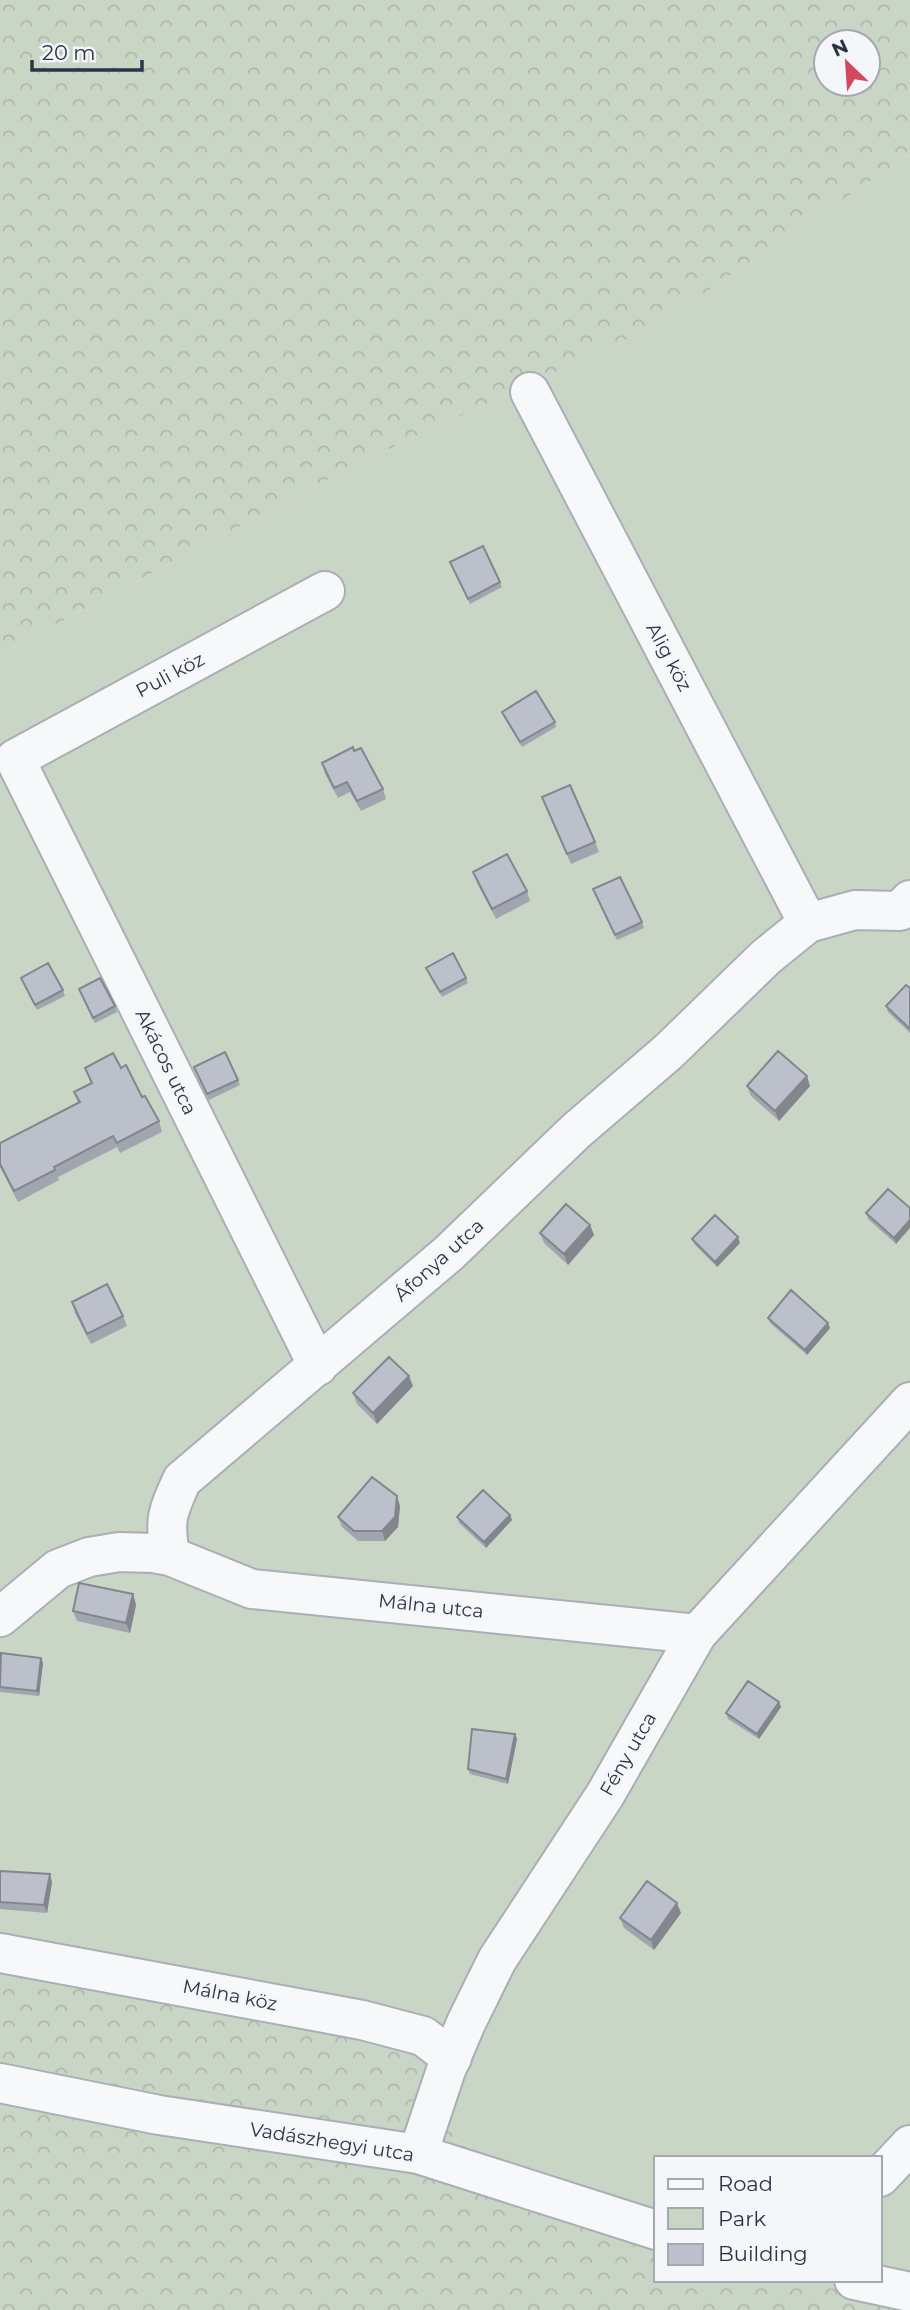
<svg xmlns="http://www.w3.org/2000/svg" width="910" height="2310" font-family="Montserrat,sans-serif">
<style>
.green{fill:#c9d6c5}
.forest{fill:url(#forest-crowns);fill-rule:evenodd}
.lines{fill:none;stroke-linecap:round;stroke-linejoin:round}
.minor-casing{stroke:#a9aeb7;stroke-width:42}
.minor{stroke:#f7f8fa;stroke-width:38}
.wall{fill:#a1a5ae}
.shaded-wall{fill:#83868d}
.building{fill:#bbc0ca;stroke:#83868d;stroke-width:2}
.labels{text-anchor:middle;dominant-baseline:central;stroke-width:6;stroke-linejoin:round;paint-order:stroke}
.street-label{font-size:19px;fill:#2b3445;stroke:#f4f6f9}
</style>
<defs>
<pattern id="forest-crowns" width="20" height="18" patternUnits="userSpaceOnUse" patternTransform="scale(1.75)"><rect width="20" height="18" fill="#c9d6c5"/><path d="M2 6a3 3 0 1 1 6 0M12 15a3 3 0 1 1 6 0" fill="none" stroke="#adb8ab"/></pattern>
</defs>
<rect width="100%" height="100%" fill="#e4e7ec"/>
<!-- green -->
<path class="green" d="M910 154V2308L880 2280V2158H656V2218L478 2153 453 2137 411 2040 0 1959V654L359 463 656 326Z"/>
<!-- forest -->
<path class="forest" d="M0 0H910V154L656 326 359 463 0 654ZM826 42H868V84H826Z
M0 1959 412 2040 454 2138 478 2153 656 2218V2280H851L910 2310H0Z"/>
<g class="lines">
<!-- minor casing -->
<g class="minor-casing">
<path id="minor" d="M530 392 808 923
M318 1366 15 759 325 591
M170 1556C164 1519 167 1513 182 1480L449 1253 576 1131 668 1052 766 957 808 923 855 910 900 911 910 900
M0 1617 58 1569 89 1557 119 1552 153 1553 170 1556 252 1589 697 1634
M0 1953 362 2020 423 2036 452 2058
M0 2083 159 2115 418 2154 656 2230
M418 2154 446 2070 466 2023 497 1960 605 1795 697 1634 910 1402
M880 2177 910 2145
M854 2280 910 2292"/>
</g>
<!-- minor -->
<use href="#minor" class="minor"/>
</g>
<!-- wall -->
<path class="wall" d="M450 562 500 582 502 587 470 604Z
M502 712 555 722 556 727 522 747 504 717Z
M354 751 383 789 386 799 361 811 350 792 338 798 325 774 322 763Z
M542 797 595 842 599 852 571 864Z
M473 872 527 891 530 901 496 919 477 883Z
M593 889 642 922 644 928 617 940Z
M426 968 466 978 468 983 442 997Z
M21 978 63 990 65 996 37 1010Z
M910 988V1033L888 1012 886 1006Z
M79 989 115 1006 117 1012 95 1023Z
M194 1067 238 1080 240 1085 209 1100Z
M85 1068H121L159 1121 162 1132 120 1153 117 1147 58 1177 59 1180 18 1202 0 1167V1143L78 1103 74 1092 91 1083Z
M747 1086H810L779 1121 751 1096Z
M910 1208 896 1244 868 1219 866 1213Z
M590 1225 594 1235 568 1265 544 1243 540 1233Z
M692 1239 740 1243 717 1267 694 1244Z
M72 1302 123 1316 127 1326 91 1344 75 1313Z
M768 1318 830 1328 807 1355 770 1323Z
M413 1386 377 1424 357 1404 353 1393Z
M400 1506 398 1527 385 1541H358L342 1527 338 1517Z
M510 1515 512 1520 486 1548 459 1523 457 1517Z
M133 1594 136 1605 130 1633 77 1621 73 1611Z
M41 1658 43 1663 39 1696 0 1692V1659Z
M779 1702 781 1707 759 1739 728 1719 726 1713Z
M515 1734 517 1739 508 1784 470 1774 468 1769Z
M0 1871 52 1882 47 1913 0 1909Z
M681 1913 654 1950 624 1928 620 1918Z"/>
<!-- shaded-wall -->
<path class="shaded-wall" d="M807 1076 810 1086 779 1121 775 1111Z
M910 1220V1228L896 1244 894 1238Z
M590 1225 594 1235 568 1265 564 1254Z
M738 1237 740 1243 717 1267 715 1262Z
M828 1323 830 1328 807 1355 805 1350Z
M409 1376 413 1386 377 1424 373 1413Z
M397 1496 400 1506 398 1527 385 1541 382 1531Z
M510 1515 512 1520 486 1548 484 1542Z
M133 1594 136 1605 130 1633 126 1623Z
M41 1658 43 1663 39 1696 37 1691Z
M779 1702 781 1707 759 1739 757 1734Z
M515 1734 517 1739 508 1784 506 1779Z
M50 1874 52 1882 47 1913 44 1905Z
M677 1903 681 1913 654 1950 651 1940Z"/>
<!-- building -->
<path class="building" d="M483 546 500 582 468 599 450 562Z
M536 691 555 722 520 742 502 712Z
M353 747 354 751 361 748 383 789 357 801 347 782 334 788 322 763Z
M570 785 595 842 567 854 542 797Z
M507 854 527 891 492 909 473 872Z
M620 877 642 922 615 935 593 889Z
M453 953 466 978 440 992 426 968Z
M48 963 63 990 35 1005 21 978Z
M100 978 115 1006 93 1018 79 989Z
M906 985 910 988V1029L886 1006Z
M778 1051 807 1076 775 1111 747 1086Z
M225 1052 238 1080 207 1094 194 1067Z
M113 1053 121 1068 126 1065 142 1097 145 1096 159 1121 117 1143 113 1136 54 1167 55 1170 14 1191 0 1164V1143L80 1102 74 1092 92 1083 85 1068Z
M888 1189 910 1208V1220L894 1238 866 1213Z
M566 1204 590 1225 564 1254 540 1233Z
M715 1215 738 1237 715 1262 692 1239Z
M107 1284 123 1316 87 1334 72 1302Z
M791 1290 828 1323 805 1350 768 1318Z
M389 1357 409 1376 373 1413 353 1393Z
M372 1477 397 1496 395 1517 382 1531H354L338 1517Z
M483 1490 510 1515 484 1542 457 1517Z
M79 1583 133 1594 126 1623 73 1611Z
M1 1653 41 1658 37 1691 0 1687Z
M748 1681 779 1702 757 1734 726 1713Z
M472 1729 515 1734 506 1779 468 1769Z
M0 1871 50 1874 44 1905 0 1902Z
M647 1881 677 1903 651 1940 620 1918Z"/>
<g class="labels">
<!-- street labels -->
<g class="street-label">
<text transform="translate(669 657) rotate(62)">Alig köz</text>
<text transform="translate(170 675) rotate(-28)">Puli köz</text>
<text transform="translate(166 1062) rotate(64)">Akácos utca</text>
<text transform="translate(439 1260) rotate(-42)">Áfonya utca</text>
<text transform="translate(431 1606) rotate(6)">Málna utca</text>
<text transform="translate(628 1754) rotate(-60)">Fény utca</text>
<text transform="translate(230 1995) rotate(11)">Málna köz</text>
<text transform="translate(332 2142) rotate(9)">Vadászhegyi utca</text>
</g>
</g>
<!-- legend -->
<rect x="654" y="2156" width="228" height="126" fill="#f4f6f9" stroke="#a4a8b1" stroke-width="2"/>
<rect x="668" y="2179" width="35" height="10" fill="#f7f8fa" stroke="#a4a8b1" stroke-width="2"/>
<text x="718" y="2191" font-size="21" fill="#2b3445">Road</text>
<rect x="668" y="2208" width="35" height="21" fill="#c9d6c5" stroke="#a4a8b1" stroke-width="2"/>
<text x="718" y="2226" font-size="21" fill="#2b3445">Park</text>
<rect x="668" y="2244" width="35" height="21" fill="#bbc0ca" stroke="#a4a8b1" stroke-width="2"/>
<text x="718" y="2261" font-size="21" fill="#2b3445">Building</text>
<!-- north arrow -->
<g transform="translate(847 63) rotate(335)"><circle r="33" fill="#f4f6f9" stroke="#a4a8b1" stroke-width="2"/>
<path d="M0-5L12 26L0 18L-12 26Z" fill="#d1495b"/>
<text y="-10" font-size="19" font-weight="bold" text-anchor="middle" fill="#2b3445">N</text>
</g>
<!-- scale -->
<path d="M32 60v10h110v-10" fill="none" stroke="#2b3445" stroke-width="3.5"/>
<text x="42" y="60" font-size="21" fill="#2b3445" stroke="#f4f6f9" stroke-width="5" paint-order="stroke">20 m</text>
</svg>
